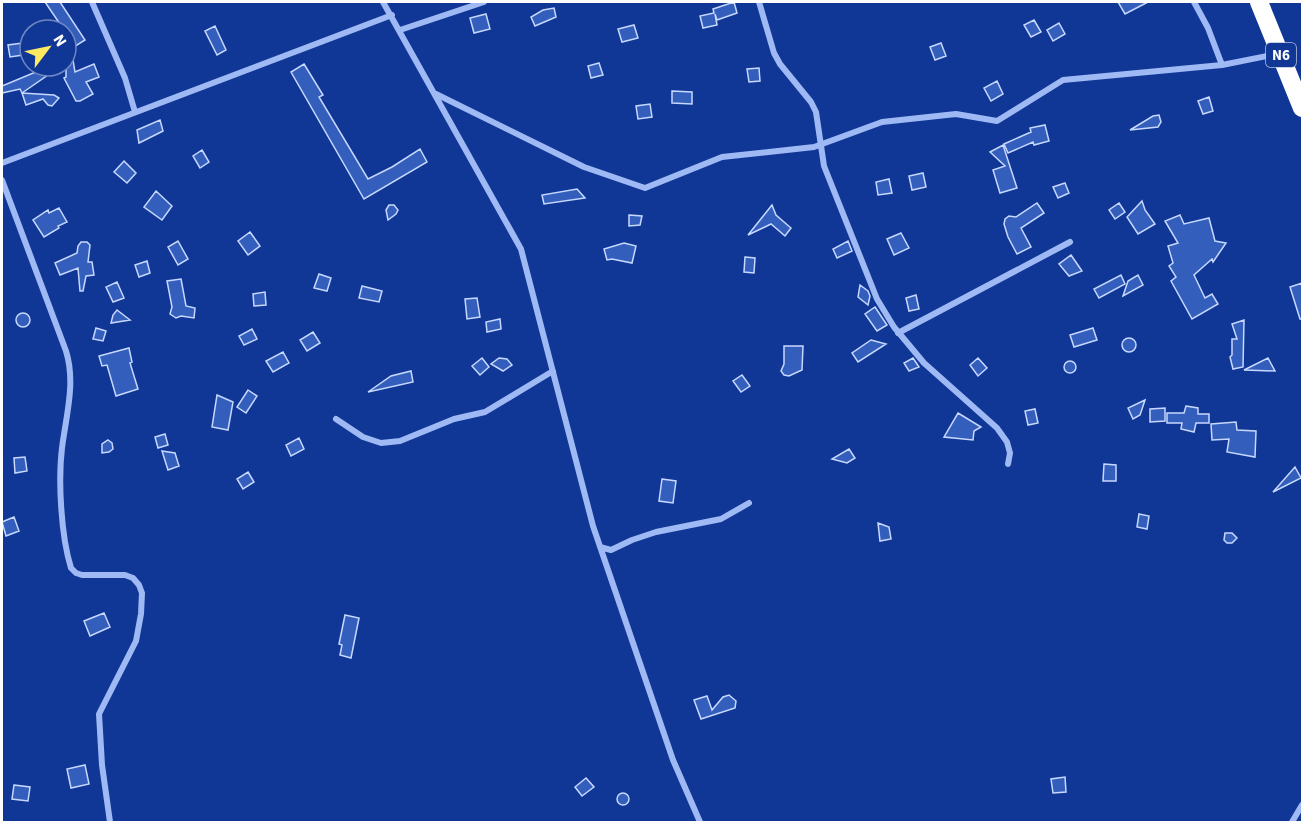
<svg xmlns="http://www.w3.org/2000/svg" width="1304" height="824" font-family="'Source Sans 3',sans-serif">
<style>
.building{fill:#345ebc;stroke:#c7d8fe;stroke-width:1.5}
.lines{fill:none;stroke-linecap:round;stroke-linejoin:round}
.street{stroke:#9fb9f4;stroke-width:6}
.highway{stroke:#fff;stroke-width:18}
.labels{text-anchor:middle;dominant-baseline:central;stroke-width:5;stroke-linejoin:round;paint-order:stroke}
.shield{fill:#103796;stroke:#b7c3e0;stroke-width:1.5}
.shield-label{font-size:15px;font-weight:bold;fill:#fff}
</style>
<rect width="100%" height="100%" fill="#103796"/>
<!-- building -->
<path class="building" d="M45 2H60L85 40 66 52V30H64Z
M734 2 737 13 717 20 715 14 717 25 703 28 700 16 714 13 713 9Z
M1118 2H1148L1125 14Z
M554 8 556 17 535 26 531 17 543 10Z
M486 14 490 29 474 33 470 18Z
M1034 20 1041 32 1031 37 1024 25Z
M1059 23 1065 34 1053 41 1047 30Z
M634 25 638 38 622 42 618 29Z
M215 26 226 50 217 55 205 31Z
M30 42V54L10 57 8 45Z
M941 43 946 56 935 60 930 47Z
M72 54 75 72 94 64 99 77 86 82 93 94 80 101H76L64 78 66 77V55Z
M599 63 603 75 591 78 588 66Z
M304 64 323 95 319 97 368 179 392 167 420 149 427 162 364 199 291 72Z
M50 66 58 68 22 93 20 89 2 93V86Z
M759 68 760 81 749 82 747 69Z
M997 81 1003 94 991 101 984 88Z
M672 91 692 92V104L672 103Z
M22 93 54 95 59 98 52 106 48 105 43 99 26 105Z
M1209 97 1213 111 1203 114 1198 101Z
M650 104 652 117 638 119 636 106Z
M1159 115 1161 122 1158 127 1130 130 1153 116Z
M160 120 163 131 139 143 137 130Z
M1045 125 1049 141 1034 145 1033 142 1008 153 1004 144 1031 132 1030 128Z
M1003 145 1017 188 1000 193 993 170 1005 166 990 152Z
M202 150 209 162 200 168 193 156Z
M124 161 136 173 127 183 114 172Z
M923 173 926 187 912 190 909 176Z
M889 179 892 193 878 195 876 182Z
M1065 183 1069 193 1058 198 1053 187Z
M577 189 585 198 544 204 542 195Z
M156 191 172 206 162 220 144 207Z
M1142 201 1145 210 1155 224 1138 234 1127 217Z
M1037 203 1044 213 1021 228 1031 247 1017 254 1008 237 1004 224 1005 219 1009 216 1016 217Z
M1119 203 1125 212 1115 219 1109 210Z
M389 205H394L398 210 396 214 388 220 386 210Z
M772 205 776 215 791 228 785 236 771 224 748 235Z
M59 208 67 222 58 226 59 228 44 237 33 220 48 210 49 213Z
M629 215 642 216 640 225 629 226Z
M1180 215 1184 224 1209 218 1215 241 1226 243 1213 262 1212 259 1194 275 1205 298 1212 294 1218 304 1192 319 1171 281 1176 277 1169 266 1173 263 1168 246 1178 243 1165 221Z
M250 232 260 246 248 255 238 241Z
M901 233 909 248 894 255 887 239Z
M178 241 188 259 178 265 168 247Z
M848 241 852 251 837 258 833 249Z
M81 242H87L90 245 88 262H92L94 275 86 276 83 291H80L78 268 60 275 55 263 77 253 78 246Z
M624 243 636 246 632 263 612 259 607 260 604 249Z
M1071 255 1082 271 1069 276 1059 264Z
M745 257 755 258 754 273 744 272Z
M147 261 150 273 139 277 135 265Z
M319 274 331 278 327 291 314 288Z
M1121 275 1125 284 1099 298 1094 289Z
M1138 275 1143 285 1123 296 1128 281Z
M181 279 186 306 195 308 194 318 181 316 176 318 170 314 172 307 167 281Z
M117 282 124 298 113 302 106 287Z
M1302 283V319H1300L1290 287Z
M860 285 868 291 870 296 868 305 858 297Z
M362 286 382 291 379 302 359 298Z
M265 292 266 305 254 306 253 294Z
M916 295 919 309 909 311 906 298Z
M477 298 480 317 467 319 465 299Z
M875 307 887 325 877 331 865 314Z
M117 310 130 320 111 323 113 315Z
M16 320a7 7 0 1 1 14 0a7 7 0 1 1-14 0Z
M500 319 501 329 487 332 486 322Z
M1244 320 1243 367 1233 369 1230 357 1232 355V339H1237L1232 324Z
M96 328 106 331 103 341 93 339Z
M1093 328 1097 340 1074 347 1070 335Z
M252 329 257 339 244 345 239 336Z
M313 332 320 343 307 351 300 340Z
M1122 345a7 7 0 1 1 14 0a7 7 0 1 1-14 0Z
M871 340 886 344 858 362 852 353Z
M784 346H803L802 370 789 376 784 375 781 371 784 364Z
M129 348 132 362 130 363 138 389 116 396 107 365 102 366 99 356Z
M283 352 289 363 273 372 266 361Z
M482 358 489 367 480 375 472 366Z
M499 358 507 359 512 365 503 371 491 364Z
M913 358 919 367 909 371 904 363Z
M978 358 987 368 978 376 970 365Z
M1268 358 1275 371 1244 370Z
M1064 367a6 6 0 1 1 12 0a6 6 0 1 1-12 0Z
M411 371 413 382 368 392 391 376Z
M742 375 750 386 741 392 733 381Z
M248 390 257 396 246 413 237 407Z
M217 395 233 402 228 430 212 427Z
M1145 400 1140 415 1133 419 1128 408Z
M1186 406 1198 408V414H1209V423H1196L1194 432 1181 429 1182 423H1167V413H1184Z
M1165 408V421L1150 422V409Z
M1035 409 1038 423 1028 425 1025 411Z
M958 413 981 427 974 431 973 440 944 437Z
M1236 422 1237 430 1256 431 1255 457 1227 452 1229 439 1212 440 1211 424Z
M165 434 168 445 158 448 155 437Z
M299 438 304 449 291 456 286 445Z
M108 440 112 443 113 449 109 452 102 453V444Z
M849 449 855 458 847 463 832 459Z
M162 451 175 453 179 466 168 470Z
M25 457 27 471 15 473 14 458Z
M1104 464 1116 465V481H1103Z
M1295 467 1301 478 1273 492Z
M248 472 254 482 243 489 237 479Z
M662 479 676 481 673 503 659 501Z
M1139 514 1149 516 1147 529 1137 527Z
M14 517 19 531 6 536 2 522Z
M878 523 889 527 891 539 880 541Z
M1225 533H1232L1237 538 1232 543H1227L1224 540Z
M104 613 110 627 90 636 84 621Z
M345 615 359 618 351 658 340 655 342 645 339 644Z
M729 695 736 701 735 708 701 719 694 700 707 696 712 710 723 697Z
M85 765 89 784 71 788 67 769Z
M1065 777 1066 792 1053 793 1051 779Z
M586 778 594 787 582 796 575 787Z
M14 785 30 787 28 801 12 799Z
M617 799a6 6 0 1 1 12 0a6 6 0 1 1-12 0Z"/>
<g class="lines">
<!-- street -->
<path class="street" d="M92 2 125 78 135 112
M383 2 521 249 593 526 673 760 700 822
M759 2 774 53 780 64 811 102 816 112 824 166 877 299 894 327 924 363 997 428 1007 442 1010 453 1008 464
M1194 2 1208 28 1222 65
M400 30 484 2
M436 94 584 167 645 188 722 157 814 147 882 122 956 114 997 121 1063 80 1222 65 1277 54
M2 163 392 15
M2 180 66 351C76 383 66 416 62 448 58 481 61 536 71 568L76 573 82 575H125L133 578 139 585 142 593 141 614 136 641 99 714 102 765 110 822
M898 333 1070 242
M336 419 363 437 381 443 400 441 454 419 485 412 553 371
M600 547 611 550 632 540 656 532 721 519 749 503
M1292 822 1302 805"/>
<!-- highway -->
<path class="highway" d="M1259 2 1302 108"/>
</g>
<g class="labels">
<!-- shield labels -->
<rect class="shield" x="1266" y="43" width="30" height="24" rx="4.5"/>
<g class="shield-label">
<text x="1281" y="55">N6</text>
</g>
</g>
<!-- border -->
<rect width="1304" height="824" fill="none" stroke="#ffffff" stroke-width="6"/>
<!-- north arrow -->
<g transform="translate(48 48) rotate(58)"><circle r="28" fill="#103796" stroke="#7087c0" stroke-width="1.5"/>
<path d="M0-4.5L10 22L0 15L-10 22Z" fill="#ffe862"/>
<text y="-9" font-size="16" font-weight="bold" text-anchor="middle" fill="#ffffff">N</text>
</g>
</svg>
